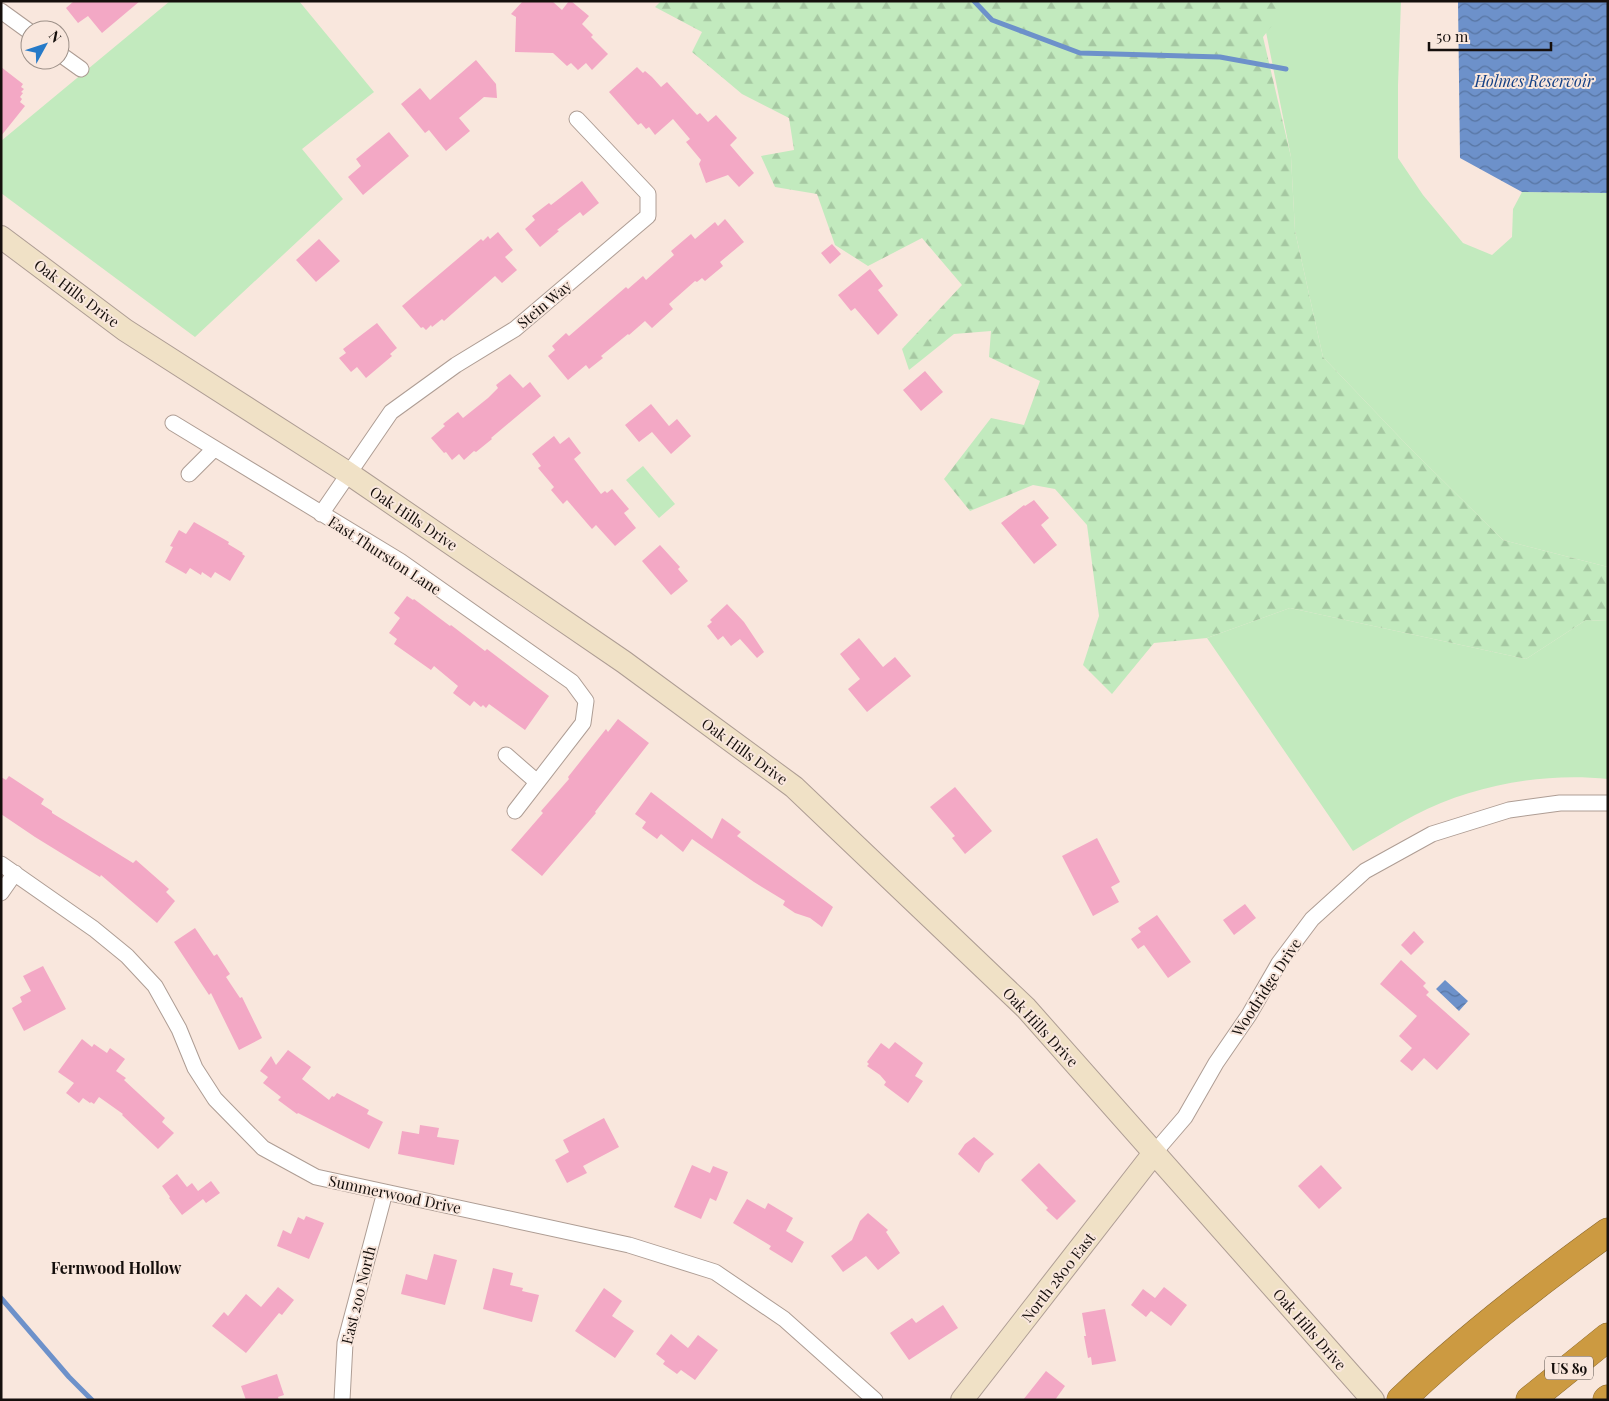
<svg xmlns="http://www.w3.org/2000/svg" width="1609" height="1401" font-family="'Playfair Display',serif">
<style>
.green{fill:#c2eabe}
.forest{fill:url(#forest-firs)}
.water{fill:url(#water-waves)}
.lines{fill:none;stroke-linecap:round;stroke-linejoin:round}
.stream{stroke:#6d91ca;stroke-width:5}
.building{fill:#f3a8c5}
.street-casing{stroke:#ae9d94;stroke-width:17}
.secondary-casing{stroke:#ae9d94;stroke-width:24}
.highway-casing{stroke:#8c692e;stroke-width:29}
.street{stroke:#fff;stroke-width:15}
.secondary{stroke:#f0e1c6;stroke-width:22}
.highway{stroke:#cc9a41;stroke-width:28}
.labels{text-anchor:middle;dominant-baseline:central;stroke-width:4;stroke-linejoin:round;paint-order:stroke}
.shield{fill:#f9e7dd;stroke:#59504b;stroke-width:1}
.shield-label{font-size:14px;font-weight:bold;fill:#150f0c}
.street-label{font-size:15px;fill:#150f0c;stroke:#f9e7dd}
.water-label{font-size:16px;font-style:italic;fill:#144084;stroke:#f9e7dd}
.neighbourhood-label{font-size:16px;font-weight:bold;fill:#150f0c;stroke:#f9e7dd}
</style>
<defs>
<pattern id="forest-firs" width="22" height="20" patternUnits="userSpaceOnUse" patternTransform="scale(1.25)"><rect width="22" height="20" fill="#c2eabe"/><path d="M5 1l3.5 6h-7zM16 11l3.5 6h-7z" fill="#a6c8a2"/></pattern>
<pattern id="water-waves" width="16" height="10" patternUnits="userSpaceOnUse" patternTransform="scale(1.25)"><rect width="16" height="10" fill="#6d91ca"/><path d="M0 5q4-4 8 0t8 0" fill="none" stroke="#5875a2"/></pattern>
</defs>
<rect width="100%" height="100%" fill="#f9e7dd"/>
<!-- green -->
<path class="green" d="M170 1H299L374 92 302 149 343 199 195 337 1 193V141Z
M1281 1H1401L1398 85V158L1423 195 1463 243 1492 255 1512 237 1513 209 1522 192 1608 193V567L1503 540 1407 445 1323 357 1295 231 1291 157 1264 22Z
M643 466 675 504 659 518 626 480Z
M1290 608 1526 659 1586 620 1608 621V779C1544 772 1472 785 1415 815 1394 826 1373 839 1353 851L1207 638Z"/>
<!-- forest -->
<path class="forest" d="M661 1H1291L1263 37 1291 157 1295 231 1323 357 1407 445 1503 540 1608 567V621L1586 620 1526 659 1290 608 1207 638 1154 643 1112 694 1083 665 1099 616 1087 525 1055 489 1033 485 970 511 944 479 991 418 1024 425 1040 381 989 357 991 331 954 334 909 370 902 349 962 285 922 238 868 266 835 245 817 194 775 187 761 156 794 150 789 118 742 94 692 52 702 32 655 7Z"/>
<!-- water -->
<path class="water" d="M1458 1H1608V193L1522 192 1460 158Z
M1445 980 1468 1001 1459 1011 1436 989Z"/>
<g class="lines">
<!-- stream -->
<path class="stream" d="M974 1 992 20 1080 53 1220 57 1286 69
M1 1298 69 1377 92 1400"/>
</g>
<!-- building -->
<path class="building" d="M74 1H140L102 33 88 16 78 23 66 8Z
M523 1H552L562 10 569 1H571L589 16 582 24 593 35 591 37 608 54 592 70 586 63 578 70 571 63 567 66 553 53 515 52 516 17 511 14Z
M476 60 496 84 497 98 484 97 459 118 470 131 446 151 429 130 425 133 401 104 420 88 430 100Z
M1 67 23 84 21 87 24 89 21 92 23 93 20 97 22 99 20 102 25 106 1 136Z
M637 67 643 73 645 71 652 77 661 87 667 82 697 115 700 113 708 122 716 115 737 138 730 145 754 173 739 187 728 175 706 183 699 164 701 160 686 142 690 139 673 119 655 135 649 127 646 129 641 123 638 125 609 92Z
M389 132 409 156 363 195 348 177 361 166 356 159Z
M582 181 599 203 583 216 580 212 557 230 559 231 540 247 525 229 535 220 532 216 549 203 551 205Z
M725 219 744 242 720 262 723 266 705 281 702 278 697 282 695 281 669 304 673 309 652 328 645 321 629 335 628 334 601 356 603 358 589 369 586 365 568 380 548 356 555 350 552 346 566 333 569 336 626 287 628 289 643 276 646 280 674 255 671 251 691 234 695 239 715 222 718 226Z
M498 232 513 250 505 257 517 270 502 283 495 276 444 321 442 319 432 327 431 325 426 330 423 327 421 328 402 306 481 239 483 241 488 236 490 239Z
M319 239 340 261 316 282 296 260Z
M832 244 841 254 830 264 821 253Z
M870 269 883 286 878 290 898 315 878 335 855 308 851 311 838 295Z
M377 323 397 348 390 354 392 356 366 378 357 367 351 372 339 358 346 353 343 349Z
M925 371 943 392 921 411 903 390Z
M510 374 523 388 530 382 541 396 491 438 492 439 476 452 474 451 464 460 459 454 452 460 446 452 444 453 431 438 445 426 443 424 458 412 463 418 488 398 498 388 496 385Z
M651 404 669 426 677 419 691 436 671 454 652 432 639 442 625 425Z
M554 436 560 444 569 437 581 453 574 459 601 494 605 491 607 493 612 489 629 509 624 513 636 528 615 546 596 525 592 529 567 500 563 504 551 490 554 487 538 468 541 466 532 454Z
M1034 500 1049 518 1041 525 1057 545 1034 564 1001 523 1024 505 1025 506Z
M194 522 229 542 228 544 243 553 242 554 245 556 230 581 215 572 211 578 202 572 201 575 190 568 186 574 165 562 173 547 170 546 179 530 186 534Z
M660 545 680 567 678 569 688 581 671 595 642 561Z
M407 596 413 600 414 599 450 626 451 625 485 651 487 649 549 696 525 730 489 704 486 708 483 705 481 707 474 701 470 706 453 693 458 686 434 666 431 670 394 644 397 639 389 633 400 618 394 613Z
M727 604 744 622 764 652 757 658 740 639 731 646 723 636 718 640 707 626 712 622 710 620Z
M859 638 883 667 895 657 911 676 867 712 848 689 860 679 840 654Z
M618 719 649 743 595 812 596 813 542 876 511 850 543 813 541 811 569 779 568 777 606 729 608 732Z
M9 776 44 799 41 804 52 811V813L133 863 136 860 169 889 166 892 175 901 157 923 101 875 100 877 35 837 1 814V777L6 780Z
M955 787 992 831 965 854 952 838 955 836 930 807Z
M651 792 712 839 722 818 733 826 741 832 737 836 833 907 822 927 810 918 795 913 783 905 785 901 754 882 692 839 683 852 661 834 657 839 642 828 646 822 635 814Z
M1097 838 1120 882 1111 887 1119 902 1093 916 1062 856Z
M1245 904 1256 918 1234 935 1223 920Z
M1157 915 1191 962 1168 978 1144 945 1138 949 1131 939 1141 932 1138 928Z
M195 928 214 956 217 954 230 974 226 977 240 998 242 997 262 1038 239 1050 211 993 209 995 174 942Z
M1414 931 1424 942 1411 955 1401 945Z
M1401 960 1426 983 1423 986 1429 992 1426 995 1470 1034 1437 1070 1424 1058 1412 1071 1400 1061 1412 1048 1399 1036 1417 1016 1380 984Z
M43 966 66 1009 24 1031 12 1008 22 1002 20 997 31 991 23 976Z
M82 1039 92 1047 94 1044 107 1053 110 1048 125 1059 116 1071 126 1078 124 1080 165 1118 162 1122 174 1133 158 1149 122 1115 123 1114 99 1097 94 1104 91 1102 90 1103 83 1098 79 1103 66 1093 74 1083 58 1072Z
M895 1042 923 1063 915 1076 923 1081 908 1103 884 1085 886 1082 880 1075 867 1066 869 1064 867 1062 881 1043 889 1049Z
M288 1050 311 1067 302 1079 329 1100 332 1096 334 1097 337 1093 369 1110 367 1114 383 1122 369 1149 298 1113 297 1114 278 1100 281 1097 263 1083 268 1077 260 1071 271 1056 276 1065Z
M604 1118 619 1147 583 1166 587 1173 567 1183 555 1160 569 1152 563 1140Z
M420 1125 439 1128 437 1137 459 1140 454 1165 398 1154 402 1131 419 1134Z
M974 1137 994 1154 985 1162 979 1173 958 1154 965 1144Z
M1039 1163 1076 1201 1057 1220 1046 1210 1048 1208 1021 1180Z
M692 1165 710 1173 713 1166 728 1172 716 1201 710 1198 701 1219 674 1207Z
M1321 1165 1342 1188 1319 1209 1298 1186Z
M177 1174 187 1187 192 1183 198 1191 211 1181 220 1193 206 1203 203 1199 182 1215 169 1198 170 1197 162 1186Z
M747 1199 765 1209 768 1203 793 1218 786 1231 804 1242 792 1263 769 1249 771 1246 733 1223Z
M868 1213 888 1230 886 1232 900 1253 878 1270 866 1256 843 1272 831 1256 852 1240 860 1221Z
M306 1216 324 1223 309 1259 277 1246 283 1230 291 1234 298 1217 304 1220Z
M434 1254 457 1260 445 1305 401 1294 406 1274 427 1280Z
M493 1268 513 1273 510 1285 523 1288 522 1291 539 1295 532 1322 483 1309Z
M278 1287 294 1300 282 1315 279 1313 246 1353 212 1326 224 1312 228 1316 246 1294 261 1307Z
M1164 1287 1187 1305 1171 1326 1151 1311 1146 1317 1131 1305 1143 1289 1155 1298Z
M604 1288 622 1301 612 1316 634 1331 615 1358 575 1331Z
M943 1305 958 1328 909 1360 890 1333 912 1318 916 1323Z
M1105 1309 1116 1361 1092 1365 1091 1357 1088 1358 1084 1336H1086L1082 1313Z
M671 1334 688 1348 698 1335 718 1350 695 1380 681 1370 677 1374 663 1364 665 1361 656 1354Z
M1046 1371 1065 1386 1055 1400H1023Z
M277 1374 284 1395 278 1397 279 1400H246L241 1386Z"/>
<g class="lines">
<!-- street casing -->
<g class="street-casing">
<path id="street" d="M1 11 30 32
M60 54 81 69
M173 423 400 561 572 682 586 701 583 723 515 811
M189 474 214 449
M321 514 391 412 456 365 515 329 648 216V194L577 119
M506 755 537 782
M1 864 94 929 127 956 155 986 179 1029 195 1068 215 1099 263 1148 316 1177 629 1245 715 1272 784 1319 875 1400
M1 893 15 873
M1154 1153 1185 1117 1216 1063 1249 1015 1279 963 1312 919 1365 871 1432 834 1509 810 1560 803H1608
M342 1400 345 1343 385 1192"/>
</g>
<!-- secondary casing -->
<g class="secondary-casing">
<path id="secondary" d="M1 237 125 330 348 473 624 662 794 787 1026 1008 1373 1400
M962 1400 1154 1153"/>
</g>
<!-- highway casing -->
<g class="highway-casing">
<path id="highway" d="M1401 1400C1466 1338 1536 1284 1608 1232
M1530 1400 1608 1337
M1607 1400 1608 1399"/>
</g>
<!-- street -->
<use href="#street" class="street"/>
<!-- secondary -->
<use href="#secondary" class="secondary"/>
<!-- highway -->
<use href="#highway" class="highway"/>
</g>
<g class="labels">
<!-- shield labels -->
<rect class="shield" x="1545" y="1356.5" width="48" height="23" rx="4"/>
<g class="shield-label">
<text x="1569" y="1368">US 89</text>
</g>
<!-- street labels -->
<g class="street-label">
<text transform="translate(77 293) rotate(37)">Oak Hills Drive</text>
<text transform="translate(544 304) rotate(-40)">Stein Way</text>
<text transform="translate(414 518) rotate(34)">Oak Hills Drive</text>
<text transform="translate(385 555) rotate(33)">East Thurston Lane</text>
<text transform="translate(745 751) rotate(36)">Oak Hills Drive</text>
<text transform="translate(1266 987) rotate(-57)">Woodridge Drive</text>
<text transform="translate(1041 1027) rotate(47)">Oak Hills Drive</text>
<text transform="translate(395 1194) rotate(12)">Summerwood Drive</text>
<text transform="translate(1058 1277) rotate(-52)">North 2800 East</text>
<text transform="translate(358 1295) rotate(-76)">East 200 North</text>
<text transform="translate(1310 1329) rotate(49)">Oak Hills Drive</text>
</g>
<!-- water labels -->
<g class="water-label">
<text x="1534" y="80">Holmes Reservoir</text>
</g>
<!-- neighbourhood labels -->
<g class="neighbourhood-label">
<text x="116" y="1267">Fernwood Hollow</text>
</g>
</g>
<!-- border -->
<rect width="1609" height="1401" fill="none" stroke="#150f0c" stroke-width="5"/>
<!-- north arrow -->
<g transform="translate(45 45) rotate(50)"><circle r="24" fill="#f9e7dd" stroke="#9e9189"/>
<path d="M0-4L9 19L0 12L-9 19Z" fill="#267ac8"/>
<text y="-8" font-size="14" font-weight="bold" text-anchor="middle" fill="#150f0c">N</text>
</g>
<!-- scale -->
<path d="M1429 42v8h122v-8" fill="none" stroke="#150f0c" stroke-width="2.5"/>
<text x="1436" y="42" font-size="15" fill="#150f0c" stroke="#f9e7dd" stroke-width="4" paint-order="stroke">50 m</text>
</svg>
